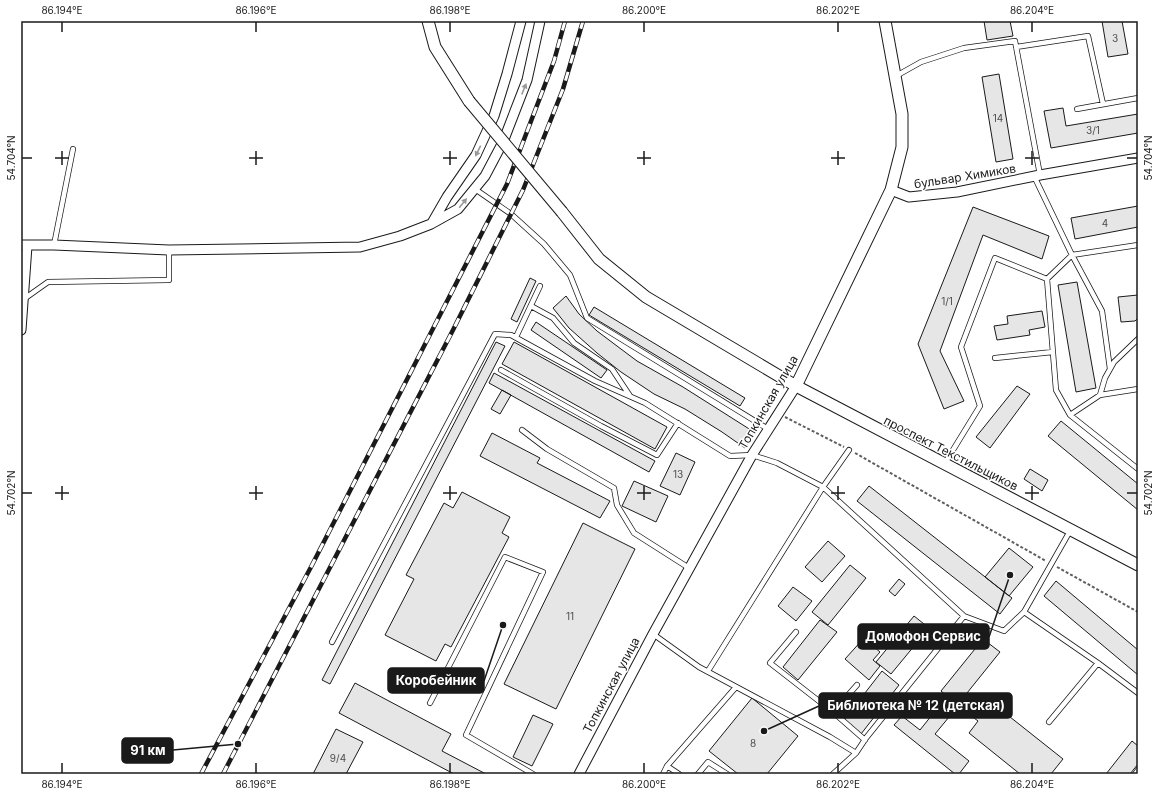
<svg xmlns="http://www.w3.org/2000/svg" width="1159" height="795" font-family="Inter,sans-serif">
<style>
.building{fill:#e6e6e6;stroke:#1a1a1a}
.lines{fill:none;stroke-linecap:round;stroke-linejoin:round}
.service-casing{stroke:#1a1a1a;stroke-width:6}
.minor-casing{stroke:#1a1a1a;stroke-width:11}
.tertiary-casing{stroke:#1a1a1a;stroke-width:13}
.path{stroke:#5f5f5f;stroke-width:2;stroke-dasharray:3 2;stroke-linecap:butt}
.service{stroke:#fff;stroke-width:4.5}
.minor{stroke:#fff;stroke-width:9}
.tertiary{stroke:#fff;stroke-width:11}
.rail-casing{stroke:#1a1a1a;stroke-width:4.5}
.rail{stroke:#fff;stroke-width:3;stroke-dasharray:9;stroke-linecap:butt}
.tertiary-bridge-casing{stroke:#1a1a1a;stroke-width:13;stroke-linecap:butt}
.tertiary-bridge{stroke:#fff;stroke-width:11}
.oneway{fill:#989898}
.ticks{fill:none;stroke:#1a1a1a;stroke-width:1.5}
.labels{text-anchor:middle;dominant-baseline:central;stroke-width:3;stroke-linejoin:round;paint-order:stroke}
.number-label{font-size:10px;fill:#4d4d4d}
.street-label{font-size:12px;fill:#1a1a1a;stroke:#fff}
.leader{fill:none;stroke:#1a1a1a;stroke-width:1.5}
.callout-dot{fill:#1a1a1a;stroke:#fff;stroke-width:1.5}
.callout{fill:#1a1a1a;stroke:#1a1a1a;stroke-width:1.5}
.callout-label{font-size:13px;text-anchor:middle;font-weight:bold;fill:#fff}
.neatline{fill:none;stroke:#1a1a1a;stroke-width:1.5}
.ticks-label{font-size:10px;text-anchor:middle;fill:#1a1a1a}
</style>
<rect width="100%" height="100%" fill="#fff"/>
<!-- building -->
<path class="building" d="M984 21H1010L1013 36 987 40Z
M1102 21H1122L1128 54 1108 57Z
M999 74 1013 159 996 162 982 77Z
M1063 108 1066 126 1138 114V133L1051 148 1044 111Z
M1138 206V227L1075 239 1071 218Z
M973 207 1049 236 1042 259 983 235 940 351 964 401 944 409 918 344Z
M530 278 536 281 517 322 511 319Z
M1077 282 1096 388 1076 392 1058 285Z
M1138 295V318L1135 321 1121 322 1118 297Z
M566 296 579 314 597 331 637 361 683 387 754 432 745 448 722 432 685 409 654 394 621 372 597 353 569 328 553 308Z
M594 307 745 398 740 406 589 315Z
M1042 311 1045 327 1029 330 1030 335 997 340 994 326 1008 324 1007 316Z
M536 322 607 370 601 378 531 330Z
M496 342 505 346 330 684 322 680Z
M514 342 667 427 655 449 502 364Z
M494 373 655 461 649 472 489 383Z
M1017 386 1030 394 990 448 976 437Z
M502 390 511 395 500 414 491 409Z
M1061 421 1138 484V510L1048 436Z
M492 433 540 458 537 463 610 501 600 518 480 456Z
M676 453 695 462 680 495 660 486Z
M1030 469 1048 480 1042 491 1024 479Z
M634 481 668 496 656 522 622 506Z
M869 486 1012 598 1000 614 857 501Z
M462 492 510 517 502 533 509 537 451 647 445 644 436 661 385 635 414 579 406 575 444 503 453 508Z
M583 523 635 549 556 709 504 684Z
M828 541 845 556 822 582 805 567Z
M1009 548 1033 567 1009 596 985 577Z
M850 565 866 578 828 625 812 612Z
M899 579 905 584 895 596 889 591Z
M1056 581 1138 650V675L1044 596Z
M793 587 812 601 796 621 778 606Z
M914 616 929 628 891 674 876 662Z
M820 620 837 632 798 680 783 667Z
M864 638 880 652 873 660 880 666 869 680 845 659Z
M983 639 1000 652 967 693 995 716 1000 709 1063 759 1051 774H1020L969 733 978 721 962 709 958 714 954 711 935 734 969 761 959 774H955L894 725 902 716 920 730 947 696 941 691Z
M882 671 899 685 861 734 844 720Z
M355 683 451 734 442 751 486 774H454L339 713Z
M752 698 798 736 767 774H738L709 751Z
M533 715 553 724 532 766 513 757Z
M336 729 363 742 346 774H313Z
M1132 741 1138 746V764L1130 774H1106Z"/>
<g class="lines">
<!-- service casing -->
<g class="service-casing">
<path id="service" d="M1016 47 1088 36 1103 104
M896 76 921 62 964 48 1015 41 1040 175
M1077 109 1138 98
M1034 176 1072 255 1102 311 1110 369
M475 189 511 214 544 244 570 275 587 318 768 429
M54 245 73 149
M1047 279 1056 390 1070 415 1138 469
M24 299 48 282 169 280V250
M531 306 553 318 574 343 612 369 630 396
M516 337 540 286
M995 358 1053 352
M501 370 601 426 657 455 678 423
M1100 395 1138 389
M1070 415 1100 395 1105 378 1114 362 1138 339
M522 430 547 449 614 488 617 505 634 533 689 568
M945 463 980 406 961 347 995 258 1047 279 1072 255 1138 245
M1024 612 1098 663 1138 693
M796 632 770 663 833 712 865 740
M653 634 699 667 830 737 856 753
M332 642 495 334 511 335 595 381 645 403 730 456 752 455 777 463 823 487 964 616 1004 631 1024 612 1070 531
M708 671 823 487 849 450
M430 703 505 557 543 572 466 735 533 774
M833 712 857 685
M1049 722 1098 663
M667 766 679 774
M663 774 667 766 736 687
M698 774 708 762 727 774
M833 774 856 753 866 738 964 616
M1135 774 1138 770"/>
</g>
<!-- minor casing -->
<g class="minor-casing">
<path id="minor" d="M891 190 909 197 957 192 1040 175 1138 158
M432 223 447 197 476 155 494 116 507 74 521 21
M21 245H54L169 250 360 247 400 236 431 224 458 209 485 176 503 142 527 80 540 21
M21 330 27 246
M579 774 653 634 752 455 796 386"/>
</g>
<!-- tertiary casing -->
<g class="tertiary-casing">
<path id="tertiary" d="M428 21 435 47 469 101
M562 212 599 259 646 297 796 386 1138 565
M796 386 891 190 902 147V114L885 21"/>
</g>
<!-- path -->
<path class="path" d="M785 417 844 447
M855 453 1046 561
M1057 567 1138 612"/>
<!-- service -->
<use href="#service" class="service"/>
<!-- minor -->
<use href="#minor" class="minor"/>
<!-- tertiary -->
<use href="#tertiary" class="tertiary"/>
<!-- rail casing -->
<g class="rail-casing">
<path id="rail" d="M201 774 311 567 507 184 554 61 565 21
M223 774 453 330 523 190 563 89 583 21"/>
</g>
<!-- rail -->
<use href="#rail" class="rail"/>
<!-- tertiary-bridge casing -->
<g class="tertiary-bridge-casing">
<path id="tertiary-bridge" d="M469 101 562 212"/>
</g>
<!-- tertiary-bridge -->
<use href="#tertiary-bridge" class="tertiary-bridge"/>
</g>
<!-- one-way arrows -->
<defs><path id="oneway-solid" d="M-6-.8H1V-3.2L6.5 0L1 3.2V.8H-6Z"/></defs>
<g class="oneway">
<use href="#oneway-solid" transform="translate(524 89) rotate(-68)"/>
<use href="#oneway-solid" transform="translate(478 151) rotate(116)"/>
<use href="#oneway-solid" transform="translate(463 203) rotate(-51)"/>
</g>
<!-- ticks -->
<path class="ticks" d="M62 22V32M256 22V32M450 22V32M644 22V32M838 22V32M1032 22V32M62 151V165M256 151V165M450 151V165M644 151V165M838 151V165M1032 151V165M22 158H32M55 158H69M249 158H263M443 158H457M637 158H651M831 158H845M1025 158H1039M1127 158H1137M62 486V500M256 486V500M450 486V500M644 486V500M838 486V500M1032 486V500M22 493H32M55 493H69M249 493H263M443 493H457M637 493H651M831 493H845M1025 493H1039M1127 493H1137M62 763V773M256 763V773M450 763V773M644 763V773M838 763V773M1032 763V773"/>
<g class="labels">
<!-- number labels -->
<g class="number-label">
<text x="1115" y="38">3</text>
<text x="998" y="118">14</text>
<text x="1093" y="130">3/1</text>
<text x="1105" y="223">4</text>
<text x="947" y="301">1/1</text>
<text x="678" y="474">13</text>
<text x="570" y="616">11</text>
<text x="753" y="743">8</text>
<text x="338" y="758">9/4</text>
</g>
<!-- street labels -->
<g class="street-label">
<text transform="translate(965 176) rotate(-9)">бульвар Химиков</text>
<text transform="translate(768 402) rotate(-60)">Топкинская улица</text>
<text transform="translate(951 453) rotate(27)">проспект Текстильщиков</text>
<text transform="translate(611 685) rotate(-62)">Топкинская улица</text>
</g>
</g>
<!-- callouts -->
<path class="leader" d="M1010 575L989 637M503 625L484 681M764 731L819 706M238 744L173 750"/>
<g class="callout-dot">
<circle cx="1010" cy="575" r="4"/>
<circle cx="503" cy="625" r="4"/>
<circle cx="764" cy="731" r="4"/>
<circle cx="238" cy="744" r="4"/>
</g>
<g class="callout">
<rect x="858" y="624" width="131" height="25" rx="4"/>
<rect x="388" y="668" width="96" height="25" rx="4"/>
<rect x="819" y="693" width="193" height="25" rx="4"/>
<rect x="122" y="738" width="51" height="25" rx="4"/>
</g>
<g class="callout-label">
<text x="923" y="641">Домофон Сервис</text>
<text x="436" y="685">Коробейник</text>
<text x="916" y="710">Библиотека № 12 (детская)</text>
<text x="148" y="755">91 км</text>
</g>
<!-- border -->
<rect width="1159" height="795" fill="none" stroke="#ffffff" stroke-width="44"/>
<rect x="22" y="22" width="1115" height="751" class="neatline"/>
<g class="ticks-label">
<text x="62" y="14">86.194°E</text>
<text x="256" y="14">86.196°E</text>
<text x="450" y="14">86.198°E</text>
<text x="644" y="14">86.200°E</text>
<text x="838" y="14">86.202°E</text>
<text x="1032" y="14">86.204°E</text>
<text transform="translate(11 158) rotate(-90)" y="4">54.704°N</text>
<text transform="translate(1148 158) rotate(-90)" y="4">54.704°N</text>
<text transform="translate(11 493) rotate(-90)" y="4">54.702°N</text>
<text transform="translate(1148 493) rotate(-90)" y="4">54.702°N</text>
<text x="62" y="788">86.194°E</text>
<text x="256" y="788">86.196°E</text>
<text x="450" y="788">86.198°E</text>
<text x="644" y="788">86.200°E</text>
<text x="838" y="788">86.202°E</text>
<text x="1032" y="788">86.204°E</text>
</g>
</svg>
